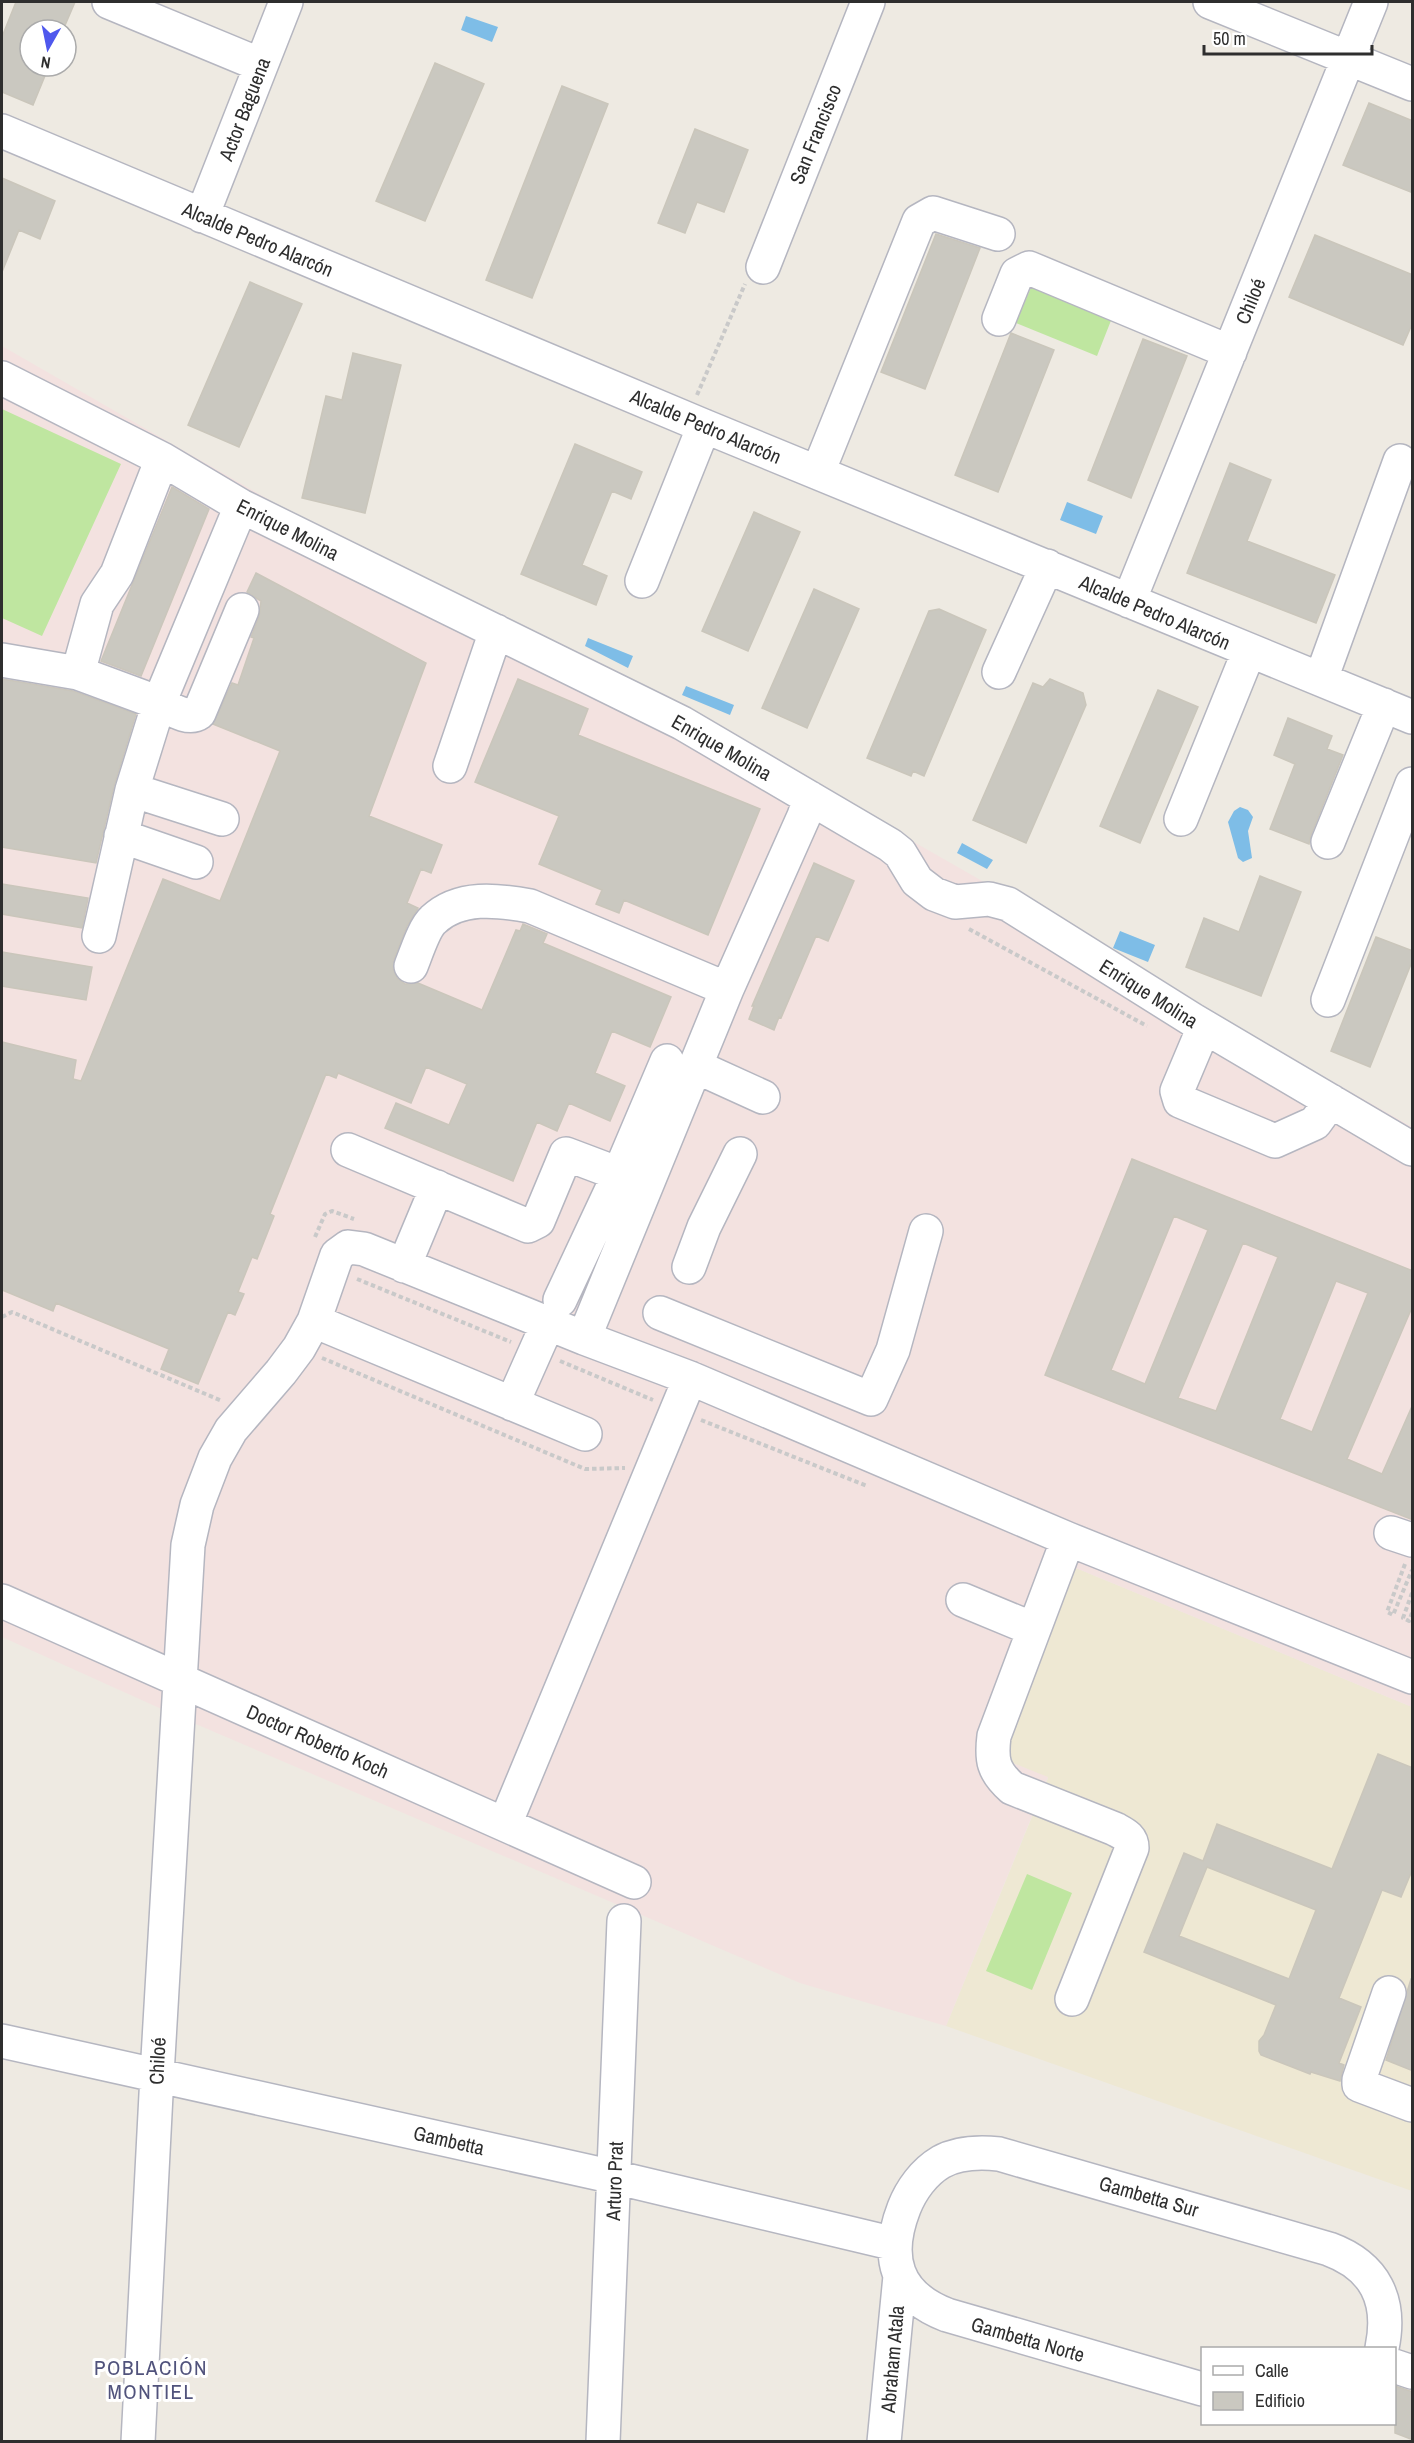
<svg xmlns="http://www.w3.org/2000/svg" width="1414" height="2443" font-family="'Archivo Narrow',sans-serif">
<style>
.education{fill:#eee8d3}
.medical{fill:#f3e2e0}
.pitch{fill:#bfe6a0}
.water{fill:#7ebde7}
.building{fill:#cac8c0;stroke:#cac6bb;stroke-width:1.5;fill-rule:evenodd}
.lines{fill:none;stroke-linecap:round;stroke-linejoin:round}
.minor-casing{stroke:#b5b6c0;stroke-width:36}
.path{stroke:#c9c9c9;stroke-width:4;stroke-dasharray:4.5 3;stroke-linecap:butt}
.minor{stroke:#fff;stroke-width:33}
.labels{text-anchor:middle;dominant-baseline:central;stroke-width:6;stroke-linejoin:round;paint-order:stroke}
.street-label{font-size:20px;fill:#2e2e2e;stroke:#fff}
.neighbourhood-label{font-size:21px;letter-spacing:1.5px;fill:#51537c;stroke:#fff}
</style>
<rect width="100%" height="100%" fill="#eeeae2"/>
<!-- education -->
<path class="education" d="M1071 1566 1412 1707V2191L946 2026 1048 1778 1010 1762 1002 1746Z"/>
<!-- medical -->
<path class="medical" d="M2 346 358 551 664 699 1412 1127V1707L1071 1566 1002 1745 1010 1762 1048 1777 946 2026 800 1983 177 1716 2 1637Z"/>
<!-- pitch -->
<path class="pitch" d="M1032 285 1112 318 1097 356 1016 323Z
M2 409 121 464 42 636 2 618Z
M1027 1874 1072 1893 1032 1990 986 1971Z"/>
<!-- water -->
<path class="water" d="M466 16 498 27 492 42 461 30Z
M1067 502 1103 516 1096 534 1060 520Z
M588 638 633 656 628 668 585 646Z
M686 686 734 705 730 715 682 695Z
M1240 807 1248 810 1253 817 1248 831 1252 858 1243 862 1238 858 1228 822 1234 811Z
M962 843 993 860 987 869 957 853Z
M1120 931 1155 945 1148 962 1113 948Z"/>
<!-- building -->
<path class="building" d="M16 2H75L63 30H30V66H49L33 105 2 92V37Z
M435 63 484 84 425 221 376 201Z
M562 86 608 104 532 298 486 280Z
M1369 103 1413 121V193L1343 165Z
M695 129 748 150 724 212 697 202 685 233 658 223Z
M2 178 55 201 40 239 19 230 2 272Z
M936 234 980 248 925 389 881 372Z
M1315 235 1413 275V322L1403 345 1289 297Z
M250 282 302 304 239 447 188 425Z
M1011 333 1054 350 998 492 955 475Z
M1143 339 1187 356 1131 498 1088 480Z
M353 353 401 365 365 513 302 498 326 396 342 400Z
M575 444 642 472 631 499 612 491 582 565 607 576 596 605 521 574Z
M1230 463 1271 480 1247 541 1335 575 1316 623 1187 573Z
M172 487 209 509 141 676 101 661Z
M754 512 800 532 748 651 702 631Z
M256 573 426 663 369 816 442 845 431 873 421 869 407 903 418 908 407 926 394 959 393 969 397 978 405 984 418 983 482 1010 516 930 520 931 523 924 547 934 543 943 671 997 650 1047 612 1031 595 1073 625 1086 610 1121 569 1103 557 1131 537 1122 513 1181 385 1128 396 1103 449 1125 467 1084 426 1067 411 1103 338 1073 336 1078 326 1074 270 1214 274 1216 257 1259 252 1257 238 1292 244 1294 235 1315 228 1312 198 1384 161 1369 169 1349 56 1303 53 1311 2 1290V1042L76 1060 73 1079 81 1081 163 879 220 901 280 751 213 724 232 683 238 685 254 638 251 637 259 617 261 601 247 592Z
M814 589 859 609 807 728 762 708Z
M939 609 986 630 924 776 913 771 911 776 867 758 929 611Z
M2 679 73 691 136 714 114 786 96 863 2 847Z
M518 679 588 709 578 735 760 809 708 935 624 900 619 913 596 904 602 890 539 864 559 816 475 782Z
M1050 679 1083 693 1086 705 1026 843 973 820 1033 683 1043 687Z
M1158 690 1198 707 1140 843 1100 826Z
M1288 718 1332 736 1327 749 1343 755 1311 835 1309 844 1270 829 1295 764 1274 755Z
M814 863 854 881 828 941 816 936 781 1018 779 1017 774 1030 749 1019 754 1006H752Z
M1260 876 1301 892 1261 996 1186 967 1204 918 1239 932Z
M2 884 88 898 82 928 2 914Z
M1376 937 1413 951V959L1370 1067 1331 1051Z
M2 952 92 967 86 1000 2 986Z
M1132 1159 1413 1271V1305L1347 1459 1382 1474 1413 1404V1520L1045 1375ZM1174 1216 1208 1230 1145 1384 1111 1370ZM1243 1243 1278 1257 1216 1411 1178 1398ZM1336 1281 1368 1293 1312 1432 1280 1419Z
M1378 1754 1413 1768V1868L1401 1897 1382 1890 1339 1998 1361 2007 1339 2063 1344 2065 1340 2081 1311 2072 1310 2074 1261 2055 1259 2051V2041L1264 2035 1276 2005 1144 1952 1184 1853 1203 1861 1217 1824 1332 1869ZM1207 1867 1316 1910 1289 1979 1179 1936Z
M1411 1979 1413 1980V2071L1386 2060Z
M1395 2386 1413 2392V2440L1395 2433Z"/>
<g class="lines">
<!-- minor casing -->
<g class="minor-casing">
<path id="minor" d="M109 2 261 65
M1210 2 1412 84
M2 131 704 426 1412 717
M202 216 286 2
M763 267 868 2
M999 319 1017 274 1029 268 1230 352
M2 378 162 459 241 506 682 723 890 845 900 853 917 881 934 894 955 902 989 899 1008 904 1193 1020 1412 1149
M818 472 919 221 933 213 998 234
M642 581 704 426
M1129 601 1371 2
M2 660 78 673 159 703 241 506
M999 672 1047 566
M78 673 97 604 117 574 162 459
M1321 679 1400 461
M450 766 496 631
M132 790 222 819
M1181 819 1249 651
M121 836 196 862
M1328 842 1384 705
M99 936 132 790 159 703C170 708 188 721 199 713L242 610
M411 966C416 954 424 928 433 920 459 895 498 900 530 906L727 989
M1328 1000 1412 784
M1204 1027 1177 1091 1180 1101 1275 1141 1315 1123 1331 1101
M697 1067 763 1097
M348 1150 528 1226 538 1221 566 1154 619 1174
M404 1266 437 1187
M689 1267 704 1227 740 1154
M560 1300 619 1174 667 1061
M660 1313 871 1399 893 1350 926 1231
M314 1321 585 1434
M584 1338 727 989 804 816 810 798
M512 1404 548 1323
M1391 1533 1412 1540
M1068 1539 994 1736C991 1760 993 1771 1012 1788L1115 1829C1124 1834 1132 1837 1132 1848L1072 1999
M963 1600 1033 1629
M2 1601 634 1882
M505 1824 690 1378
M1389 1993 1359 2080V2085L1412 2105
M2 2041 614 2177 895 2244
M1394 2366 1412 2372
M1202 2389 947 2315C895 2295 885 2257 904 2208 911 2190 924 2172 941 2162 959 2152 980 2152 999 2154L1329 2249C1375 2266 1392 2300 1382 2348
M138 2442 157 2075 188 1545 197 1505 215 1458 231 1430 281 1372 299 1348 314 1321 337 1255 348 1247 364 1249 584 1338 690 1378 1068 1539 1412 1677
M603 2442 624 1921
M884 2442 900 2276"/>
</g>
<!-- path -->
<path class="path" d="M697 395 745 284
M969 929 1147 1026
M315 1237 325 1214 332 1211 354 1219
M357 1279 511 1342
M2 1317 12 1312 222 1401
M322 1358 585 1469 625 1468
M560 1361 653 1400
M701 1420 867 1486
M1405 1564 1387 1612 1393 1615 1412 1570
M1412 1593 1403 1618 1409 1621 1412 1613"/>
<!-- minor -->
<use href="#minor" class="minor"/>
</g>
<g class="labels">
<!-- street labels -->
<g class="street-label">
<text transform="translate(244 109) rotate(-69)">Actor Baguena</text>
<text transform="translate(815 134) rotate(-68)">San Francisco</text>
<text transform="translate(258 239) rotate(23)">Alcalde Pedro Alarcón</text>
<text transform="translate(1250 301) rotate(-68)">Chiloé</text>
<text transform="translate(706 426) rotate(23)">Alcalde Pedro Alarcón</text>
<text transform="translate(288 529) rotate(27)">Enrique Molina</text>
<text transform="translate(1155 612) rotate(23)">Alcalde Pedro Alarcón</text>
<text transform="translate(722 747) rotate(30)">Enrique Molina</text>
<text transform="translate(1149 993) rotate(32)">Enrique Molina</text>
<text transform="translate(318 1741) rotate(24)">Doctor Roberto Koch</text>
<text transform="translate(157 2061) rotate(-87)">Chiloé</text>
<text transform="translate(449 2140) rotate(13)">Gambetta</text>
<text transform="translate(614 2181) rotate(-88)">Arturo Prat</text>
<text transform="translate(1149 2196) rotate(16)">Gambetta Sur</text>
<text transform="translate(1028 2339) rotate(16)">Gambetta Norte</text>
<text transform="translate(892 2359) rotate(-85)">Abraham Atala</text>
</g>
<!-- neighbourhood labels -->
<g class="neighbourhood-label">
<text x="151" y="2367">POBLACIÓN<tspan x="151" dy="24">MONTIEL</tspan></text>
</g>
</g>
<!-- border -->
<rect width="1414" height="2443" fill="none" stroke="#2e2e2e" stroke-width="6"/>
<!-- legend -->
<rect x="1201" y="2347" width="195" height="78" fill="#ffffff" stroke="#ababab" stroke-width="1.5"/>
<rect x="1213" y="2366" width="30" height="9" fill="#ffffff" stroke="#ababab" stroke-width="1.5"/>
<text x="1255" y="2377" font-size="18" fill="#2e2e2e">Calle</text>
<rect x="1213" y="2392" width="30" height="18" fill="#cac8c0" stroke="#ababab" stroke-width="1.5"/>
<text x="1255" y="2407" font-size="18" fill="#2e2e2e">Edificio</text>
<!-- north arrow -->
<g transform="translate(48 48) rotate(189)"><circle r="28" fill="#ffffff" stroke="#ababab" stroke-width="1.5"/>
<path d="M0-4.5L10 22L0 15L-10 22Z" fill="#4f58ed"/>
<text y="-9" font-size="16" font-weight="bold" text-anchor="middle" fill="#2e2e2e">N</text>
</g>
<!-- scale -->
<path d="M1204 45v9h168v-9" fill="none" stroke="#2e2e2e" stroke-width="3"/>
<text x="1213" y="45" font-size="18" fill="#2e2e2e" stroke="#ffffff" stroke-width="4.5" paint-order="stroke">50 m</text>
</svg>
